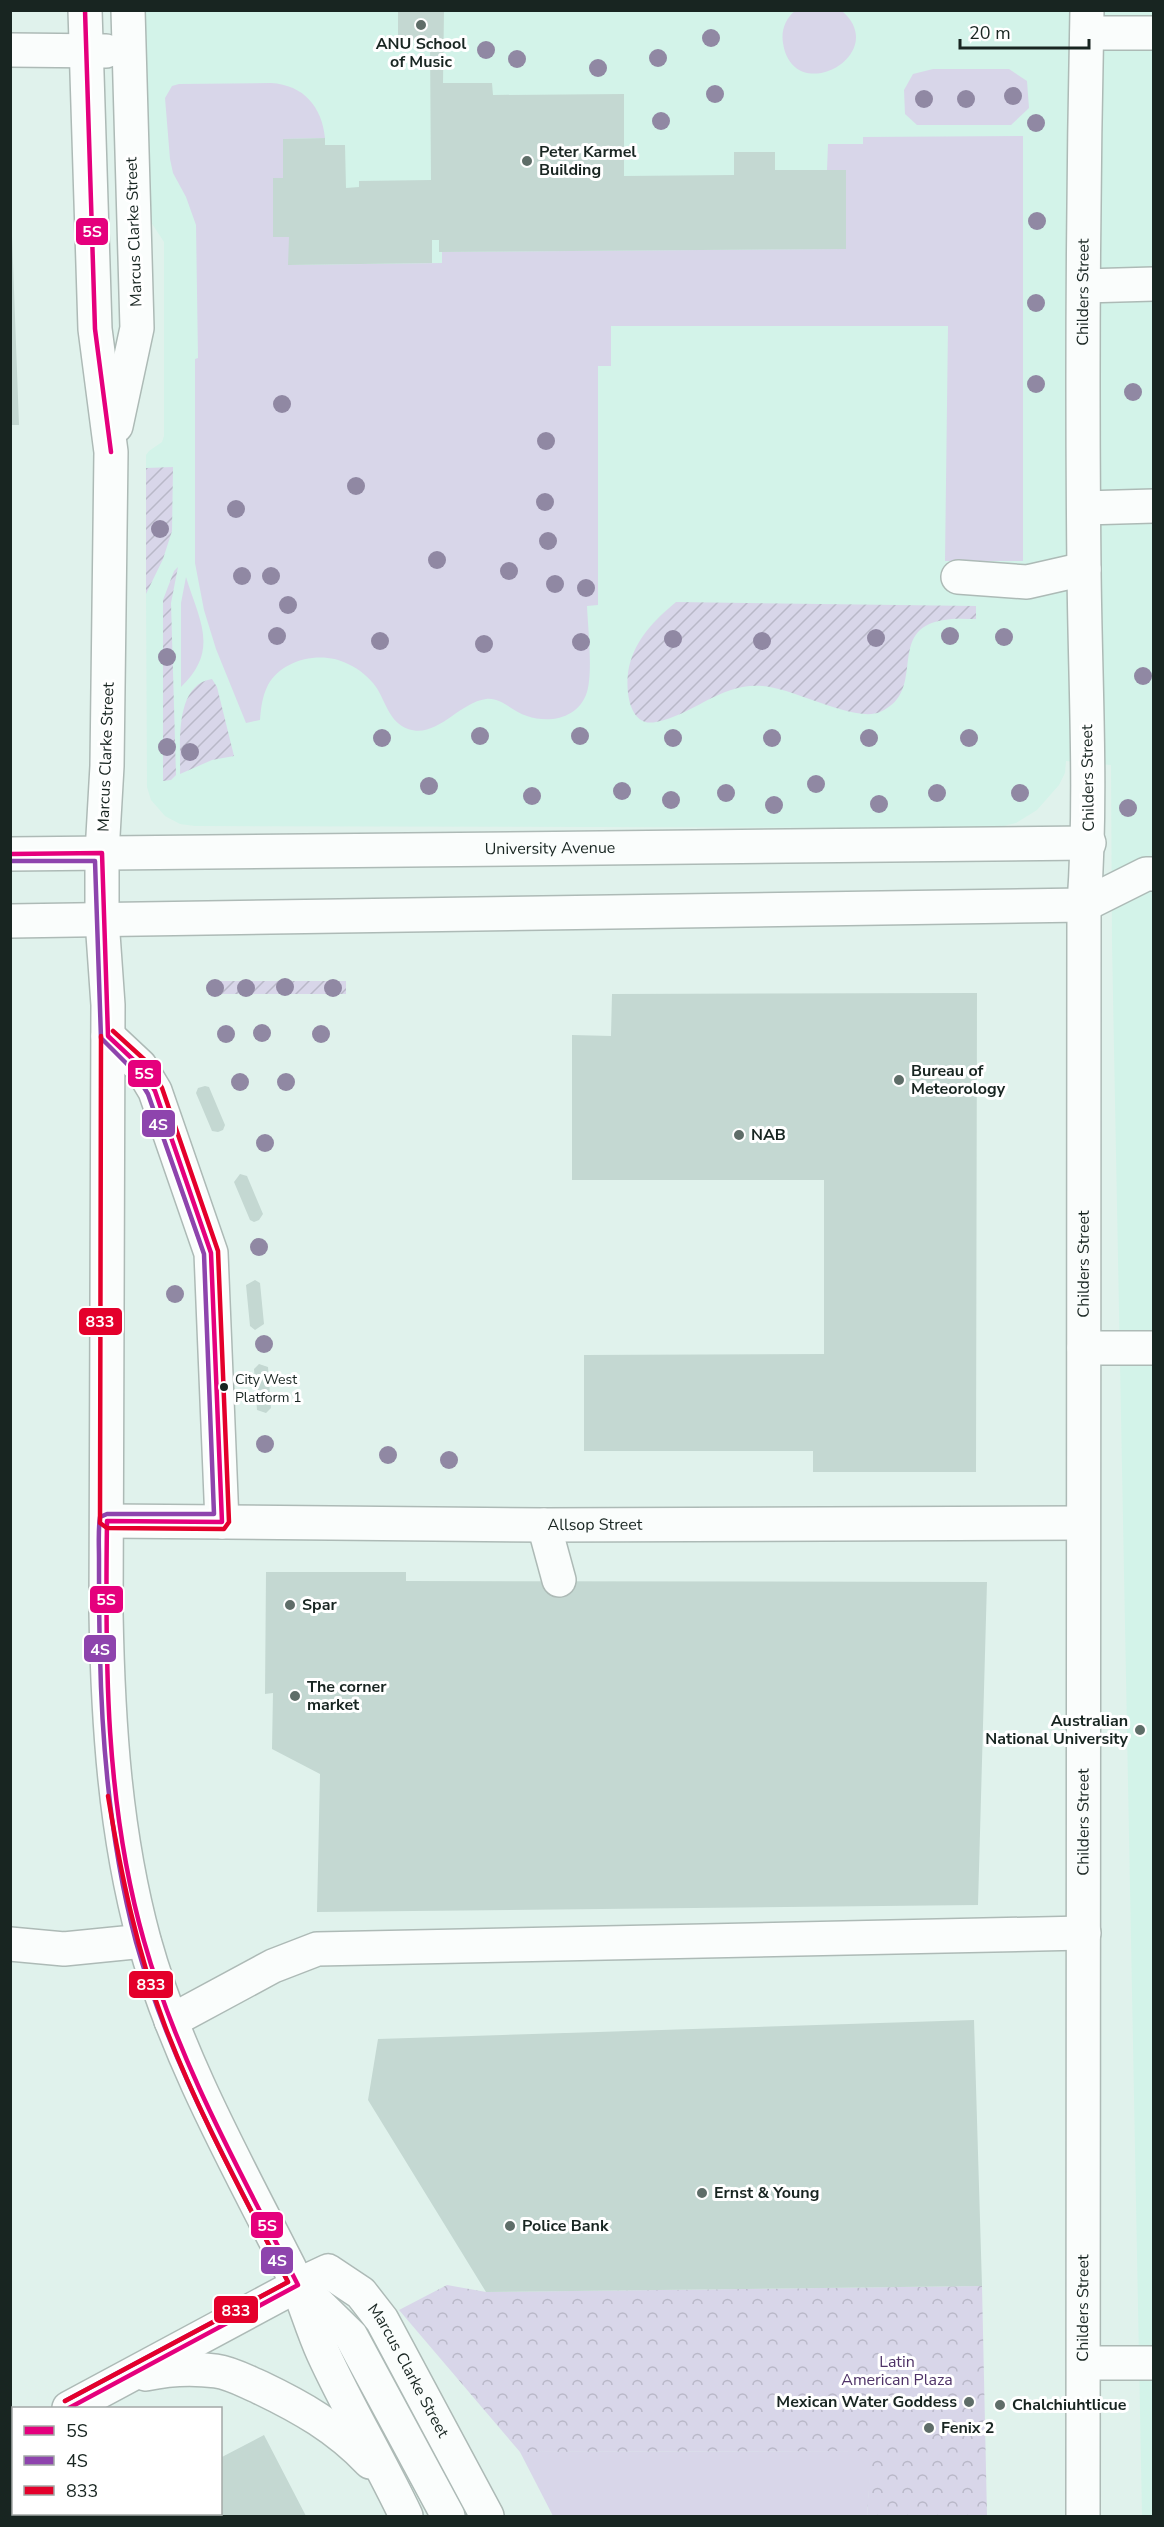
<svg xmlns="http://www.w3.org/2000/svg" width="1164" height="2527" font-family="'Nunito Sans',sans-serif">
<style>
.built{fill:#d3f3e9}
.grass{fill:#d8d6e9}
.park{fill:url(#park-crowns)}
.garden{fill:url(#garden-furrows)}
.building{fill:#c4d8d2}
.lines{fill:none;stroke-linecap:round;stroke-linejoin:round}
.minor-casing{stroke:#adbab6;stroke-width:36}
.minor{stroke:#fafdfc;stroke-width:33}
.bus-1-casing{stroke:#fff;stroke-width:9}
.bus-2-casing{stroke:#fff;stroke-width:9}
.bus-3-casing{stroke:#fff;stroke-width:9}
.bus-1{stroke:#e5007d;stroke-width:4.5}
.bus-2{stroke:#8e44ad;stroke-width:4.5}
.bus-3{stroke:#e4002b;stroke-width:4.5}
.tree{fill:#9088a3}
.poi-dot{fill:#5e6d68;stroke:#fff;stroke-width:2}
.bus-dot{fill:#182521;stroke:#fff;stroke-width:2}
.labels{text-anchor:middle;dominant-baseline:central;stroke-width:6;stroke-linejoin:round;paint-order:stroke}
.bus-label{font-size:14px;fill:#182521;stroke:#fff;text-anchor:start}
.poi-label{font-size:16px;font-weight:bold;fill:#182521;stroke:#fff;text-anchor:start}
.street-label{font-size:16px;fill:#182521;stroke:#fff}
.park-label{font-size:16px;fill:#4e3267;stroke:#fff}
.line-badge{stroke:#fff;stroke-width:2}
.badge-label{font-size:16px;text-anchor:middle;font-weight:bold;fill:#fff}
</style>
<defs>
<pattern id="park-crowns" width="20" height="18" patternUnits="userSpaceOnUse" patternTransform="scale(1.5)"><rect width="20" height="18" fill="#d8d6e9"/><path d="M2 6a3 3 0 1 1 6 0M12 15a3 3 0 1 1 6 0" fill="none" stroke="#b9b8c8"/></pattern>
<pattern id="garden-furrows" width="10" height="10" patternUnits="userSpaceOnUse" patternTransform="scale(1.5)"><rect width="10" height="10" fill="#d8d6e9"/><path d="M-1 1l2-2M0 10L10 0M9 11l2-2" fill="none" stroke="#b9b8c8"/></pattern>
</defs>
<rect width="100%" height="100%" fill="#e0f2ec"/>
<!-- built -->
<path class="built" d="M137 11H1153V2516H1142L1112 944 1111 765 1066 761 1065 773 1059 785 1037 810 1016 823 996 828 195 826 180 824 165 816 151 800 147 787 146 594V455L149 451 162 442 164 436V242L147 216Z"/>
<!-- grass -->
<path class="grass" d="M795 11H842C892 54 793 109 783 43 781 31 785 19 795 11Z
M933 69H1009L1027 81 1029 108 1011 125H917L905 114 904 90 913 74Z
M271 83C304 85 322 107 325 138L283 139V178L273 179V237H289V265L442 263V252L846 249V170H827L828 144H863V137L1023 136V561H945L948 326H611V366H598V605L587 606C588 628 593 672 587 692 579 718 550 724 527 716 513 712 501 697 486 699 458 703 437 739 408 729 389 722 386 702 376 687 369 677 359 669 348 664 322 650 282 659 268 685 262 697 261 708 260 720L246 723 216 649 204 610 195 563V359L198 358 196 225 186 197 173 173 170 159 165 98 172 86 179 84Z
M186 577C199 620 220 650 181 687V603Z
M872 2451 867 2516H553L520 2452Z"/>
<!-- park -->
<path class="park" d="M447 2285 486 2292 982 2286 987 2516H867L871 2451 520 2452 399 2310Z"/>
<!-- garden -->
<path class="garden" d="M173 467 172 531 163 559 146 594V468Z
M178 567 171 603 176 775 171 780 163 781V600L174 571Z
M676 602 976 606V619C966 619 954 618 944 620 884 629 929 691 880 712 855 723 794 688 762 686 720 683 694 715 656 722 627 728 625 685 629 667 636 638 654 621 676 602Z
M212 679 217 687 234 756 212 760 180 774C181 747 173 685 212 679Z
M210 981H346V994H209Z"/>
<!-- building -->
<path class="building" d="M398 10H444L443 83H492L493 95 624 94V176L734 175V152H775V170H846V249L439 252V240H432V263L288 265 289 237H273V178H283V139L325 138V145H345L346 188 359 187V181L431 180 430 41 398 40Z
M10 236H12L19 425H10Z
M977 993 976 1472H813V1451H584V1355L824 1354V1180H572V1035L611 1036 612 994Z
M205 1086 209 1087 225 1125 223 1130 218 1132 212 1131 196 1093 198 1088Z
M240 1174 247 1176 263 1214 259 1220 254 1222 250 1220 234 1182Z
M255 1280 260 1283 264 1324 255 1330 250 1326 246 1285Z
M259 1364 268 1367 271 1408 266 1413 257 1410 254 1369Z
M266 1572H406V1581L987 1582 978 1905 317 1912 320 1774 272 1749 273 1693 265 1694Z
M974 2020 982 2286 486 2292 368 2100 378 2039Z
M264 2435 306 2516H113L119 2514H220V2458Z"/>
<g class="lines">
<!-- minor casing -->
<g class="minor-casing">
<g id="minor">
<path d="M85 10 95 329 111 452 107 766 102 853V920L108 1005 106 1613C108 1724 115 1833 144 1940 176 2055 235 2161 289 2267 303 2295 310 2324 323 2353 348 2408 380 2461 406 2516"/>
<path d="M1087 33H1154"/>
<path d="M10 50 106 51"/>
<path d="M1084 286 1154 284"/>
<path d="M116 426 137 328 128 10"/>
<path d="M1084 508 1154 506"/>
<path d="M958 577 1027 582 1084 569"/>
<path id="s1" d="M10 854 1089 843"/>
<path d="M10 921 1084 905 1146 874H1154"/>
<path d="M108 1036 140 1066 155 1091 211 1253 222 1522"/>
<path d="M1084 1348H1154"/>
<path id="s2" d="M107 1521 544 1525 1083 1523"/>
<path d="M544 1525 559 1580"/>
<path d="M10 1944 64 1949 144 1941"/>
<path d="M171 2021 273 1966 317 1949 1084 1933"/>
<path d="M304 2290 351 2336 448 2516"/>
<path d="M1084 2363H1154"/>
<path d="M146 2374C169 2369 193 2368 216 2371 231 2373 245 2381 259 2387 301 2407 338 2428 370 2462"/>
<path id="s3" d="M69 2408 298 2285 328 2271 361 2293 382 2320 487 2516"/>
<path d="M10 2440 14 2439"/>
<path id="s4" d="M1083 2516 1084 905C1092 793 1085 681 1084 569 1082 383 1083 197 1087 10"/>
</g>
</g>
<!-- minor -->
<use href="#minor" class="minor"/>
<!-- bus-1 casing -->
<g class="bus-1-casing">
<path id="bus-1" d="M85 10 95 329 111 452
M10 854 102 853 108 1036 140 1066 155 1091 211 1253 222 1522 107 1521C105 1662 105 1804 144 1941 178 2062 241 2173 298 2285L69 2408"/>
</g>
<!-- bus-2 casing -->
<g class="bus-2-casing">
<path id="bus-2" d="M10 861H95L101 1038 134 1071 148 1094 204 1254 214 1514H107L100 1517C98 1530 99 1545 99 1558 99 1590 99 1622 100 1654 102 1751 111 1848 136 1942 169 2061 232 2172 288 2282L65 2401"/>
</g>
<!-- bus-3 casing -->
<g class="bus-3-casing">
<path id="bus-3" d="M101 1036 100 1523 107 1528 224 1529 229 1522 218 1251 162 1088 146 1061 113 1031
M65 2401 288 2282C245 2198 199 2115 165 2026 137 1952 121 1874 108 1796"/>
</g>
<!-- bus-1 -->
<use href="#bus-1" class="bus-1"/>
<!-- bus-2 -->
<use href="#bus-2" class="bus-2"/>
<!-- bus-3 -->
<use href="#bus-3" class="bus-3"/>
</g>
<!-- trees -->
<g class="tree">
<circle cx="711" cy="38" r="9"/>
<circle cx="486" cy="50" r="9"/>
<circle cx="658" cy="58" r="9"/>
<circle cx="517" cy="59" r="9"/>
<circle cx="598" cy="68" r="9"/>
<circle cx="715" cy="94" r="9"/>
<circle cx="1013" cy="96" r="9"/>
<circle cx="924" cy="99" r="9"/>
<circle cx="966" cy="99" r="9"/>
<circle cx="661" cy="121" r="9"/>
<circle cx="1036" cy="123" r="9"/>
<circle cx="1037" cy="221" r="9"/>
<circle cx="1036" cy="303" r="9"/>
<circle cx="1036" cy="384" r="9"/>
<circle cx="1133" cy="392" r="9"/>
<circle cx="282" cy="404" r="9"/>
<circle cx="546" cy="441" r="9"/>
<circle cx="356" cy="486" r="9"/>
<circle cx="545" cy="502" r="9"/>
<circle cx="236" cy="509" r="9"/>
<circle cx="160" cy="529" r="9"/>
<circle cx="548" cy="541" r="9"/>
<circle cx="437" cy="560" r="9"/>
<circle cx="509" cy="571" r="9"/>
<circle cx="242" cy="576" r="9"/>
<circle cx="271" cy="576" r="9"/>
<circle cx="555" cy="584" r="9"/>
<circle cx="586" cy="588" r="9"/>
<circle cx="288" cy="605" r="9"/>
<circle cx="277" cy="636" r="9"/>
<circle cx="950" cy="636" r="9"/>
<circle cx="1004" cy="637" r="9"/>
<circle cx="876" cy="638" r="9"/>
<circle cx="673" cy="639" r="9"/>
<circle cx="380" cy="641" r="9"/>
<circle cx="762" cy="641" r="9"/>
<circle cx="581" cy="642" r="9"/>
<circle cx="484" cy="644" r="9"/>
<circle cx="167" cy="657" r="9"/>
<circle cx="1143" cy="676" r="9"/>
<circle cx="480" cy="736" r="9"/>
<circle cx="580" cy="736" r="9"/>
<circle cx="382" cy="738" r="9"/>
<circle cx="673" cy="738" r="9"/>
<circle cx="772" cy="738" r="9"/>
<circle cx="869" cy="738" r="9"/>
<circle cx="969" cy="738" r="9"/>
<circle cx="167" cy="747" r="9"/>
<circle cx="190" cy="752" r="9"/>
<circle cx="816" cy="784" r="9"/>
<circle cx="429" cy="786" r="9"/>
<circle cx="622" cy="791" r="9"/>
<circle cx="726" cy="793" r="9"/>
<circle cx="937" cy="793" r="9"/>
<circle cx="1020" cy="793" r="9"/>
<circle cx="532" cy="796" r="9"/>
<circle cx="671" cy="800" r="9"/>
<circle cx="879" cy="804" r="9"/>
<circle cx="774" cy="805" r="9"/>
<circle cx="1128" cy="808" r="9"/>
<circle cx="285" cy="987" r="9"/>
<circle cx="215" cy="988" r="9"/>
<circle cx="246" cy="988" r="9"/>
<circle cx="333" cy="988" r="9"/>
<circle cx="262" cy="1033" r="9"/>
<circle cx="226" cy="1034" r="9"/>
<circle cx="321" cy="1034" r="9"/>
<circle cx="240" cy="1082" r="9"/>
<circle cx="286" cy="1082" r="9"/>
<circle cx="265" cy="1143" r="9"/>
<circle cx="259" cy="1247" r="9"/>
<circle cx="175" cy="1294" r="9"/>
<circle cx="264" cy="1344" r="9"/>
<circle cx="265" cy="1444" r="9"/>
<circle cx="388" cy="1455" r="9"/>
<circle cx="449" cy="1460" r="9"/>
</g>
<!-- markers -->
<g class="poi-dot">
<circle cx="421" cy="25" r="6"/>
<circle cx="527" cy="161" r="6"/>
<circle cx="899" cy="1080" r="6"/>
<circle cx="739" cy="1135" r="6"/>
<circle cx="290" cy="1605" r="6"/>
<circle cx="295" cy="1696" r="6"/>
<circle cx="1140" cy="1730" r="6"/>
<circle cx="702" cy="2193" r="6"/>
<circle cx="510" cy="2226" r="6"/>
<circle cx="969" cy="2402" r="6"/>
<circle cx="1000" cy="2405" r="6"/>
<circle cx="929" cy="2428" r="6"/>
</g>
<circle class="bus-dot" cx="224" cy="1387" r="5"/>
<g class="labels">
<!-- bus labels -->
<g class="bus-label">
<text x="235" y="1379">City West<tspan x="235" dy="18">Platform 1</tspan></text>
</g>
<!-- poi labels -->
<g class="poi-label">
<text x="421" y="44" text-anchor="middle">ANU School<tspan x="421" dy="18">of Music</tspan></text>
<text x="539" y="152">Peter Karmel<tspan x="539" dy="18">Building</tspan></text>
<text x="911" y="1071">Bureau of<tspan x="911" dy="18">Meteorology</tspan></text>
<text x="751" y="1135">NAB</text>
<text x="302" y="1605">Spar</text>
<text x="307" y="1687">The corner<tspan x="307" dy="18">market</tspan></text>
<text x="1128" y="1721" text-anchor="end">Australian<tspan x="1128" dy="18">National University</tspan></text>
<text x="714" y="2193">Ernst &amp; Young</text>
<text x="522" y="2226">Police Bank</text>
<text x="957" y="2402" text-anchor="end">Mexican Water Goddess</text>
<text x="1012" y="2405">Chalchiuhtlicue</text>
<text x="941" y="2428">Fenix 2</text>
</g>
<!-- street labels -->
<g class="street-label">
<text transform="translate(134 232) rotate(-92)">Marcus Clarke Street</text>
<text stroke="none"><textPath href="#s4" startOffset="2224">Childers Street</textPath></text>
<text transform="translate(106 757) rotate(-88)">Marcus Clarke Street</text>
<text transform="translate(1088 778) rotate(-91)">Childers Street</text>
<text stroke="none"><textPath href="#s1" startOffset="540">University Avenue</textPath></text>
<text stroke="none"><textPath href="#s4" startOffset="1252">Childers Street</textPath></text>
<text stroke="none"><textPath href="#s2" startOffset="488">Allsop Street</textPath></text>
<text stroke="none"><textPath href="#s4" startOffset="694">Childers Street</textPath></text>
<text stroke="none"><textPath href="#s4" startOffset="208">Childers Street</textPath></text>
<text stroke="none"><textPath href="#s3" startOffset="424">Marcus Clarke Street</textPath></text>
</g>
<!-- park labels -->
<g class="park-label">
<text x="897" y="2362">Latin<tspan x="897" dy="18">American Plaza</tspan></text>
</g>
</g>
<g class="line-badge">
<rect x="75" y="217" width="34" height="29" rx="6" fill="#e5007d"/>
<rect x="127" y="1059" width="35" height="29" rx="6" fill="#e5007d"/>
<rect x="141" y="1109" width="35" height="29" rx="6" fill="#8e44ad"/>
<rect x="78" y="1307" width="45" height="29" rx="6" fill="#e4002b"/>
<rect x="89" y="1585" width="35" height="29" rx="6" fill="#e5007d"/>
<rect x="83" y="1634" width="34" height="29" rx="6" fill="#8e44ad"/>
<rect x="128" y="1970" width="46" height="29" rx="6" fill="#e4002b"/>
<rect x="250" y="2211" width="34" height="28" rx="6" fill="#e5007d"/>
<rect x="260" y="2246" width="34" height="29" rx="6" fill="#8e44ad"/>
<rect x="213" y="2295" width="46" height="29" rx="6" fill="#e4002b"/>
</g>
<g class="badge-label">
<text x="92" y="237">5S</text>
<text x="144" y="1079">5S</text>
<text x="158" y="1130">4S</text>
<text x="100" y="1327">833</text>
<text x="106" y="1605">5S</text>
<text x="100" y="1655">4S</text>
<text x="151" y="1990">833</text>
<text x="267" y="2231">5S</text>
<text x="277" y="2266">4S</text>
<text x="236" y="2316">833</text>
</g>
<!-- border -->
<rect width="1164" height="2527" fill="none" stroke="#182521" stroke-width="24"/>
<!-- legend -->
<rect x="12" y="2407" width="210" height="108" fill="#ffffff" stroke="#a3a8a6" stroke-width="1.5"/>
<rect x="24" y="2426" width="30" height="9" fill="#e5007d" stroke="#a3a8a6" stroke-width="1.5"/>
<text x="66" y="2437" font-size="18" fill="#182521">5S</text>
<rect x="24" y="2456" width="30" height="9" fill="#8e44ad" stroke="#a3a8a6" stroke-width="1.5"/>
<text x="66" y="2467" font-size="18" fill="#182521">4S</text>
<rect x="24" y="2486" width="30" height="9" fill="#e4002b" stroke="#a3a8a6" stroke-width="1.5"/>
<text x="66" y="2497" font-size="18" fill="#182521">833</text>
<!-- scale -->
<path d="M960 39v9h129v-9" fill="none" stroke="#182521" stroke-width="3"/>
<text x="969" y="39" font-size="18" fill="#182521" stroke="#ffffff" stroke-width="4.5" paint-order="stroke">20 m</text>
</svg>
